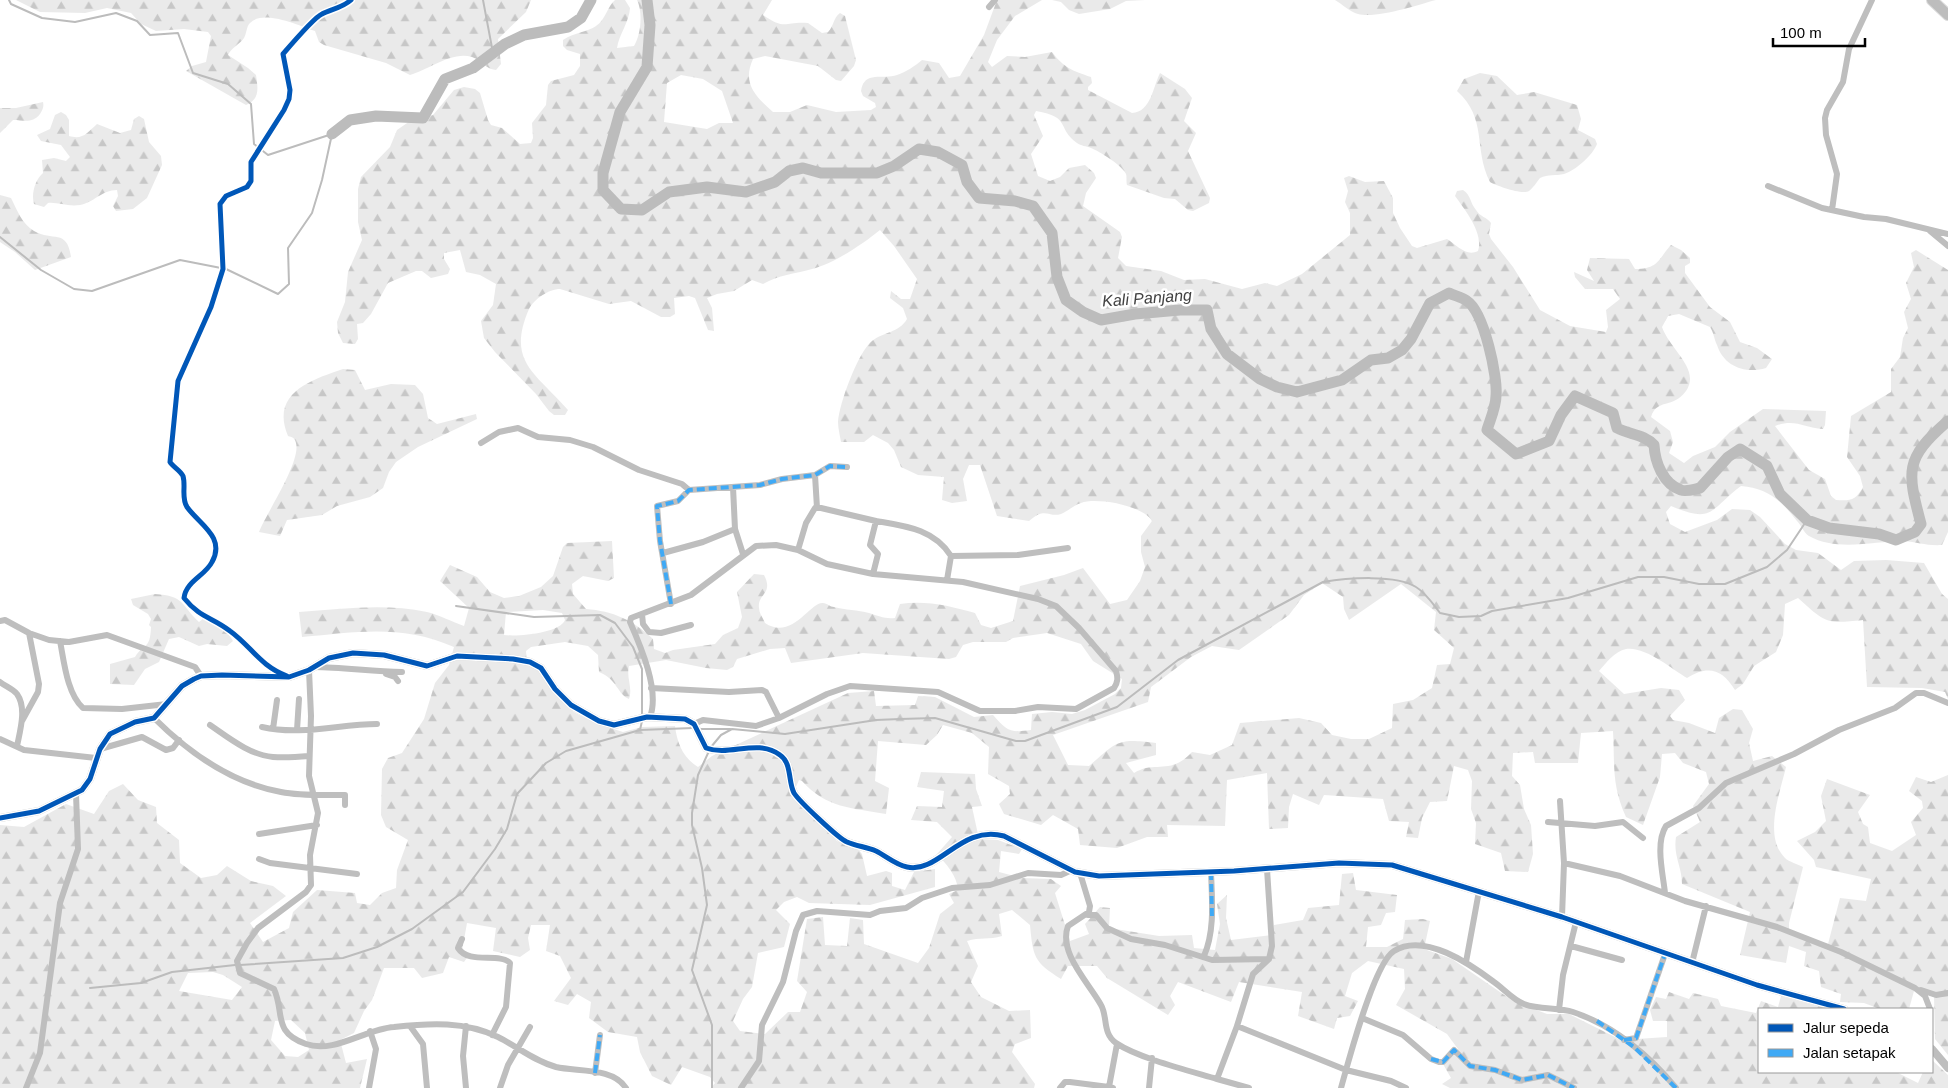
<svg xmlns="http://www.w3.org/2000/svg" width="1948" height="1088" font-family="Helvetica,sans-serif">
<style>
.forest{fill:url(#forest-firs);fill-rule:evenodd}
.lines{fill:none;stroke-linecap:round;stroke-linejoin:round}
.stream{stroke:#bcbcbc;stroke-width:2}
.river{stroke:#bcbcbc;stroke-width:11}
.primary-casing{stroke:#dbdbdb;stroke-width:12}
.minor{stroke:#bebebe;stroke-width:6}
.tertiary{stroke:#bebebe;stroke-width:8}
.primary{stroke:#bdbdbd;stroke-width:10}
.quiet{stroke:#3fa9f5;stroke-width:4;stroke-dasharray:8 4;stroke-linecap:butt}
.cycleway-casing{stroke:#fff;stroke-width:8}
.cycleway{stroke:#0057b8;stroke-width:5}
.labels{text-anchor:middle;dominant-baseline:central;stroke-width:5;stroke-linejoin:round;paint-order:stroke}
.water-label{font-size:16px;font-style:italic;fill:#414141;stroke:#fff}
</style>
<defs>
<pattern id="forest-firs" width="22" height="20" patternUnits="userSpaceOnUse" patternTransform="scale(1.25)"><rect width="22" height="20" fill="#eaeaea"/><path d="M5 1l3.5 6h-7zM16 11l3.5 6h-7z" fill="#c7c7c7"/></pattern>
</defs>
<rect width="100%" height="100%" fill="#fff"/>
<!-- forest -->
<path class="forest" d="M16 0H531L526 12 498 39 501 64 496 70C485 69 482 60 472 57 451 51 429 70 410 75L386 63 324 45 319 42 315 31C299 26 264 9 250 23 246 27 247 33 244 38 239 45 232 47 228 55L248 68 256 75C258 89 260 99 246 105L186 71 192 66 206 62 211 36 208 32 184 29 156 31 141 24 131 13 107 8 85 13 40 12Z
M615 0H625L630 8C629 23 619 34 617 48L634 46C641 35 643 12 637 0H772L763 15C786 31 785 21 808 23L822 33 828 32C834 26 833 18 840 13L845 16 856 60 854 66 841 81 836 80 818 66 765 56 753 59C742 83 755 96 773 112H790L807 105 836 112 871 110 876 107 875 103 863 96 861 91C864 70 883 80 897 75 906 72 915 66 922 60L939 63 949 78 960 76 984 35 997 0H1042L1015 16 997 40 988 62 992 67 1007 56 1025 57 1052 52C1064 68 1073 71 1091 77L1092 83 1088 87V90L1132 113C1151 112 1153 87 1160 73L1185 89 1192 98 1184 121 1196 133 1188 151 1210 198 1209 203 1193 211 1188 210 1175 199 1164 198 1127 185C1126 182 1127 177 1126 174 1123 166 1099 151 1091 148 1086 146 1081 146 1077 143 1056 128 1072 117 1036 111L1034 115 1043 136 1031 154 1038 176 1050 181 1060 177 1069 168 1085 165 1094 173 1096 178 1086 193 1083 206 1120 232 1122 237 1118 258 1126 266 1161 271 1184 280 1205 279 1242 289 1265 283 1277 286 1302 274 1350 235V213L1345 202 1348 191 1344 178 1349 176 1365 182 1384 181 1393 198V213L1400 228 1412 246 1417 248 1447 239C1457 245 1466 257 1478 251 1484 233 1465 210 1455 196L1457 191 1463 190C1471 195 1470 203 1476 210 1480 217 1487 217 1491 223L1489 234 1491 239 1513 267 1540 310 1570 326 1606 332 1608 327 1606 310 1620 299 1613 289H1585L1575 277 1574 272 1594 281 1587 270 1590 258 1629 259 1635 269C1659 269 1658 259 1671 245L1681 250 1690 258V263L1685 266V273L1710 307 1730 322 1740 342 1757 348 1772 359 1766 368C1746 374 1724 367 1717 345 1714 339 1714 333 1710 327L1679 314 1668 316 1662 327C1670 350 1701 369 1686 391 1673 409 1657 398 1651 417L1670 431 1673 442 1669 453 1684 463 1693 456 1715 447 1730 432 1763 409 1826 411 1825 425 1823 429C1804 428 1795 418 1775 426L1809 470 1825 479 1831 496 1836 500C1851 501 1856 500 1863 487L1860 476 1847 457 1851 416 1891 392V369L1900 357 1903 338 1908 328 1904 312 1911 299 1906 283 1914 267 1911 253 1916 250 1948 270V532L1942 545C1927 546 1917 542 1904 541 1874 541 1837 552 1809 536 1804 533 1801 525 1797 521 1781 500 1767 488 1741 486 1709 510 1714 524 1671 506L1666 512 1670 524 1685 532 1717 520 1732 509 1750 510 1760 517 1785 544 1796 550 1818 553 1841 570 1854 561 1886 560 1924 563 1942 594 1948 599V699L1945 692 1922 688 1867 687 1863 620C1825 624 1826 623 1798 598L1785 604 1783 635 1776 652 1754 666 1743 684 1735 690C1722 669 1708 665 1687 678 1672 669 1645 646 1626 649 1615 651 1606 663 1599 671L1624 694 1661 688 1679 690 1685 700 1670 716 1673 720 1689 723 1715 733 1719 718 1733 709 1742 710 1753 729 1749 743 1753 761 1772 756 1786 767C1780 793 1763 836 1785 858 1789 862 1798 864 1803 867L1789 923V932L1828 944 1840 898 1866 901 1871 879 1816 867 1814 860 1797 841 1815 832 1826 821 1821 796 1827 779 1870 795 1858 812 1863 824 1868 827 1870 843 1892 851 1916 835 1911 822 1923 808 1922 801 1909 791 1916 777 1931 782 1948 775V1055L1935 1039 1934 996 1914 991 1909 1009H1880L1864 1003 1840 1002 1841 994 1821 987 1819 971 1804 966 1806 952 1789 946 1786 963 1740 955 1750 912 1682 884C1682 866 1673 856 1676 837L1700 822 1693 806 1709 784 1706 772 1683 763 1675 753 1662 754 1660 777 1643 825 1626 817C1611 784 1615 764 1613 731L1581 733 1578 763H1535L1533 752 1513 753 1512 776 1520 785 1524 809 1531 825 1533 854 1528 872 1505 871 1501 853 1475 844 1476 823 1471 809 1472 781 1468 770 1454 766 1447 801 1430 802 1422 818 1418 838 1406 837 1409 822 1389 821 1383 799 1324 795 1319 805 1293 794 1289 807 1288 828 1269 829 1267 773 1227 780 1225 826 1167 825 1168 837H1147L1117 848 1080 845 1078 829 1053 815 1041 825 1004 814 999 804 1010 794 1009 786 988 774 989 747 972 733 943 725 937 735 926 745 878 741 875 781 889 788 886 814C852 808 826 808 802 781L799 780 795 789 837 841 857 848 862 854 867 876 886 871 892 873V886L905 890 914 872 935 869V887L870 905 809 903 797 897 784 902 776 910 790 924 784 947 758 953 752 987 743 999 733 1021 740 1031 765 1034 788 1012H800L807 992 797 981 807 919 823 917 825 945 847 946 850 918 863 920 864 944 918 963 929 948 940 914 954 903 949 894 958 890C957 875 946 864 937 854L952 837 937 822 911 820 917 806 942 807 944 791 917 787 921 772 975 774 976 789 982 806 972 807 979 839 998 840 1022 849 1019 854 1001 851 999 872 1022 878 1051 879 1061 886 1055 893 1070 941 1089 934 1085 924 1100 907 1110 908 1109 928 1159 936 1192 935 1194 948 1215 950 1220 924 1217 904 1227 895 1226 918 1231 940 1273 935 1274 925 1303 920 1308 908 1339 905 1342 874 1353 873 1356 890 1397 895 1395 912 1386 913 1381 925 1368 927 1366 947H1387L1403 939 1405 920 1423 919 1430 921 1424 949 1452 959 1513 1001 1547 1014H1569L1621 1040 1667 1037V1021H1653L1650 1010 1656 997 1666 999 1669 992 1689 999 1693 993 1718 999 1721 1006 1756 1013 1761 1001 1778 1007 1781 996 1829 1009H1759V1072H1896L1918 1083 1923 1072H1932V1060L1948 1075V1088H1450L1442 1084 1451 1078 1443 1064 1458 1049 1447 1034 1396 1005 1405 989 1404 969 1368 961 1352 973 1345 996 1358 1001 1350 1016 1337 1018 1334 1029 1298 1016 1302 992 1239 982 1231 1002 1178 982 1170 996 1175 1005 1168 1015 1107 978 1097 966H1068L1061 979C1034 962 1033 957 1030 925L1012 910 999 914 1002 936C989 940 980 937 967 941L978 966 971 982 981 997 1009 1011 1030 1010 1031 1038 1015 1044 1012 1052 1035 1084 1034 1088H711L715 1083 710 1077 682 1067 671 1085 652 1076 640 1052 637 1037 608 1032 589 1018 591 1002 577 994 568 1005 554 1001 571 978 560 956 546 951 550 925H531L528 938 530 950 520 957 493 951 496 928 467 923 462 951 469 955 464 962 449 957 443 973 422 978 414 968H384L372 1000 364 1011 354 1033 340 1040 346 1063 367 1059 360 1088H0V825L24 827 66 804 94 814 109 791 123 784 138 800 156 807 157 823 179 840 180 863 201 878 217 875 227 866 251 881 273 886 286 896 250 923 263 942 289 928 293 912 317 890 355 893 357 903 370 905 382 893 396 888 397 870 408 840 386 827 381 815 382 769 388 758 402 753 424 719 435 683 449 665 454 647C401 624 358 632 302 637L299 612C341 609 385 603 427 612 440 615 452 622 464 626L469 608 440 581 450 565 477 577 490 592 504 598 519 596 541 587 553 576 563 547 567 543 612 541 614 578 608 581 583 576 572 584 573 594 586 609C613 611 633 620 653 639L654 649 665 653 673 650 715 644 723 635 738 628 742 617 737 592 754 574 764 575C774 594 757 594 759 608 759 613 763 618 765 623 792 641 811 601 823 603 827 603 830 607 834 607 845 610 858 610 869 613 879 616 884 619 895 618L900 604C925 600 951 606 975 613L981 625 991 628 1013 621 1020 586 1064 575 1083 568 1110 604 1127 600 1140 581 1145 567 1141 552V536L1152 521C1144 506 1097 497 1081 503 1074 505 1068 511 1061 514 1048 518 1046 506 1029 521L997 516 980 465H969L963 479 967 501 952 503 942 500 944 477 918 475 901 467 894 450 888 443 873 435 864 442H841C840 436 838 428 838 422 839 404 858 352 872 341 883 332 899 333 907 319L903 308 890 298 891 291 901 299H910L917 279 894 246 880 230C863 244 833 264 812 269 794 274 779 275 763 284L752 280 734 291 717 294 707 298 712 308 714 331 708 330 695 298 689 296 674 298 675 314 670 317H661L631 301 609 304 560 289C549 289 534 299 529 309 506 362 536 373 568 410L565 415H554L549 411 536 394 495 352 484 338 481 321 493 305 496 284 480 275 466 272 460 250 444 253V259L450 269 448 274 431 278 422 271H416L388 283 371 314 363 323 357 324 358 339 355 344 343 343 338 333 337 322 345 302 348 272 362 240 358 222V189L361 177 390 147 397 130 410 121 433 115 454 90 464 87 475 89 480 93 488 120 491 125 502 128 520 144 531 143 533 138 532 123 546 105 548 85 551 81 574 75 580 66V54L567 50 563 46V40C575 32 588 32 596 26 606 19 607 7 615 0ZM681 75 703 79 722 91 733 123H719L707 129 664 122 667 83ZM1322 583 1343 597 1344 609 1349 620 1401 584 1436 612 1434 630 1454 648 1450 664 1437 665 1432 688 1413 700 1393 704 1392 728 1369 739H1351L1332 735 1321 723 1299 718 1240 723 1232 745 1210 755 1192 752C1170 776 1155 760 1134 773L1126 763 1156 755V743C1117 738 1118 741 1089 766L1068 765 1053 735 1148 702 1151 687 1191 657 1212 646 1239 650 1289 615 1304 595ZM543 610 562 613 565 620C560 633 518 637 504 635L506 612ZM1047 633 1081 644 1093 661 1122 679 1121 688 1115 694 1085 710 1072 714 1052 712 1032 714 1031 730C1010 733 1007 731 993 715L974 717 935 697 918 696 915 705 876 706 874 691 848 693 712 756 698 767C683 758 677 743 675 726L642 727 623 732 595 723 574 712 552 690 539 670 527 665 526 651 531 647 565 642 588 646 598 655 599 672C617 679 618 695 629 699 633 687 626 678 629 666L666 660 706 668 727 670 733 667 737 659 770 649 785 648 791 663 863 653 949 659 956 657 963 645 973 642H1006L1013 638ZM213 972 223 975 242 987 232 1000 179 991 188 973ZM291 1020 305 1033 309 1050 298 1057 285 1056 271 1040 275 1021Z
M1052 0H1145L1126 1 1110 9 1079 14 1069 10 1061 2Z
M1335 0H1436C1417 5 1376 19 1358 14 1350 12 1342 4 1335 0Z
M1480 73 1497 76 1517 95 1534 92 1577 105 1581 119 1578 130 1595 139 1597 144C1593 155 1575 171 1564 174 1556 176 1548 174 1540 178 1537 182 1533 188 1529 191 1522 195 1497 186 1490 182 1473 148 1488 119 1457 91L1464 79Z
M43 102C44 107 43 109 40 114 32 124 24 120 13 120L0 133V108H16Z
M61 112 66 115 69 120V136C83 140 87 133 97 124L120 133 131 130 134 119 139 116 144 119 149 142 161 156 162 165 147 198 133 209 116 211 113 206 118 196 117 190C102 190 93 203 80 205 68 207 58 202 48 203L44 207 34 204C31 194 35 180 43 173L42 160 54 158 66 161 70 157 61 145 41 141 37 135 50 129 55 115Z
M0 195 11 198C17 210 22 224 34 231 53 242 67 228 71 257L35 270 15 252 0 242Z
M343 369 355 370 365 390 391 384 415 385 423 394 428 418 437 424 476 414 477 419 418 447 396 462 389 472 383 488 370 497 337 506 322 515 287 520 280 536 259 532C267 512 301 462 296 443 295 438 292 437 288 436 270 393 311 380 343 369Z
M155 594C185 596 180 604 199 622L204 618C215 626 226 628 233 641L227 646 207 644 199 646 179 637 169 639 159 662 145 669 134 685 110 684V664L135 657C144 642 150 651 151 627L149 625 151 619 148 614 133 605 131 599Z"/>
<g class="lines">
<!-- stream -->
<path class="stream" d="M9 0 11 4 42 18 75 22 116 13 137 21 150 35 178 33 193 73 228 84 251 104 254 144 268 155 332 134 322 180 312 213 288 248 289 284 278 294 226 269
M483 0 493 53
M0 237 41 270 74 289 92 291 180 260 221 268
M456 606 534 617 600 615 615 623 633 647 642 669V716
M700 729H730
M640 730 642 721
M711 747 721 735 732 729 785 734 876 720 900 719 935 718 1016 741H1025L1117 707 1178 660 1323 582C1346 578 1397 574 1416 587 1426 593 1433 604 1440 613L1459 617 1481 616 1492 611 1568 598 1638 577H1664L1699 584H1725L1767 567 1787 550 1807 520
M709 751 698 775 692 813V825L702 868 707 905 692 970 712 1025V1088
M240 965 343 958 377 947 412 929 463 892 495 849 507 829 517 794 546 763 566 751 640 730 693 728
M90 988 141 983 172 972 235 965"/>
<!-- river -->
<path class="river" d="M647 0 650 25 647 67 620 112 603 173V190L621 209 642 210 669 192 707 187 746 192 775 182 789 171 803 168 821 173H877L894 166 919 149 938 152 962 165 967 182 979 198 1015 201 1033 206 1052 233 1057 277 1066 300 1083 312 1101 320 1135 314 1180 310H1207L1211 329 1227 354 1260 379 1277 387 1297 392 1342 380 1371 360 1388 358 1402 350 1411 339 1430 303 1449 293C1455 296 1462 297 1467 301 1484 312 1498 377 1496 396 1496 407 1490 420 1487 430L1516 454 1549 441 1561 415 1575 396 1613 413 1617 428C1630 435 1644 434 1654 445 1655 462 1663 484 1681 490 1686 492 1695 489 1700 488L1728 457 1740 449 1767 466 1780 494 1807 520 1829 528 1879 534 1896 540 1915 532 1921 524C1907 471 1904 459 1948 421
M332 134 350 120 376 116 423 118 445 79 473 68 505 44 524 35 568 27 581 18 591 0"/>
<!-- primary casing -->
<g class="primary-casing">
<path id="primary" d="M1932 0 1948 15"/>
</g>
<!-- minor -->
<path class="minor" d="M989 7 995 0
M1768 186 1822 208 1864 217 1886 219 1948 234
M1832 210 1837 174 1826 135 1825 118 1827 110 1843 82 1849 49 1872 0
M1930 231 1948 246
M481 443 499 432 518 428 538 437 570 440 593 447 639 470 682 484 689 490
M815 475 817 508
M733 487 735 529 743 554
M876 521C905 526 934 529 951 556L947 580
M798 550 806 523 815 508H821L876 521 870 545 878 554 873 574
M663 553 703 542 735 529
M951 556 1018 555 1068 548
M671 604 660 541 657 506 678 501 689 490 760 485 782 479 815 475 830 466 847 467
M642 614 643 624 649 632 661 633 691 625
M0 621 5 620 29 633 49 640 69 642 107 635 195 667 201 676
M60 641C64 661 67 694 83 708L122 709 167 704
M314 667C344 667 373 672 402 672
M309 670 311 716 309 776 318 813 310 855 311 885 306 892 258 928 247 943 237 961 240 973 274 989C285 1013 272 1032 306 1044 334 1054 365 1029 394 1027 430 1023 465 1021 498 1037 518 1047 534 1061 556 1067 577 1072 613 1067 626 1088
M386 674 395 677 398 681
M286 676C262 666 250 647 231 632 213 617 200 619 184 598 186 581 205 576 212 562 226 537 199 524 187 507 181 498 186 486 183 476 180 470 173 467 170 462L178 381 211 307 223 269 220 204 226 196 247 187 251 181V162L284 110 289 99 290 90 283 54C289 47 315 17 322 14 332 9 342 8 351 0
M0 682C5 686 13 689 17 694 27 708 20 731 17 746
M651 688 729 692 762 690 766 692 779 718
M650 717C660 691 641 647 630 622L631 618 691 595 756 546 776 545 798 550 827 564 873 574 963 582 1038 599 1056 606 1079 628 1116 671C1118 678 1118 682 1114 688L1076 709 1038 707 1015 711H980L938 692 850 686 827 694 779 718 756 726 703 720 694 724
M154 718C188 752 232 783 281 792 301 796 321 795 342 795H345V805
M22 721 38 692 39 684 29 633
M210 725C229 738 250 755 273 757 285 758 298 757 309 756
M262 727C301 736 339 724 377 724
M273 729 277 700
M297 730 299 699
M0 739 24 750 96 758
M100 749 142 737 166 750 173 748 179 740
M1560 801 1564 863 1562 917
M1548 822 1595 826 1623 822 1643 838
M259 834 317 825
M259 859 270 863 357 874
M1564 863 1620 876 1685 901 1777 927 1841 952 1915 988 1925 996 1930 1009
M1080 873 1090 906 1089 912 1068 926C1058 953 1089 983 1101 1005 1108 1017 1102 1033 1116 1043 1138 1058 1190 1071 1217 1079L1237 1026 1346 1070 1391 1081 1406 1088
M1665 893C1663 874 1655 843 1666 826L1699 808 1726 783 1794 754 1839 730 1895 708 1916 693H1924L1948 703
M1088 915H1096L1107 928 1131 939 1165 945 1212 960 1269 959
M462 939 458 948C469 965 499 952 510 963L506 1007 492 1035
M1571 946 1622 960
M1204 956C1215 931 1212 900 1211 872
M1466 962 1479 891
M1692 963 1706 906
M1921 990 1936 995 1948 993
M1559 1010 1563 975 1576 922
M1362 1018 1403 1035 1431 1059 1439 1062H1443L1454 1050 1470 1066 1495 1070 1522 1080 1548 1075 1574 1088
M410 1026 423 1044 427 1088
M1237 1026 1253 974 1269 959 1272 946 1267 869
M1624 1040 1636 1038 1665 954
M595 1073 600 1035
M1217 1079 1249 1088
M26 1088 40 1053 60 903 78 849 76 794
M369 1088 376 1049 370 1031
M466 1088 463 1056 466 1026
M500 1088 508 1065 530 1027
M741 1088 759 1061 762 1025 783 982 796 931 803 915 817 911 870 915 880 911 906 908 922 898 952 888 990 885 1028 873 1061 875 1072 870
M1060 1088 1065 1082H1070L1109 1087
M1113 1088 1109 1087 1117 1044
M1149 1088 1152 1058
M1341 1088C1348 1063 1374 963 1394 951 1424 932 1470 964 1494 982 1504 989 1513 1000 1524 1004 1540 1010 1558 1007 1573 1012 1613 1025 1650 1056 1676 1088"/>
<!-- tertiary -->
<path class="tertiary" d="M0 818 39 811 82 790 90 779 100 749 110 734 135 722 154 718 182 686 194 679 201 676 222 675 289 677 309 670 329 658 353 653 384 655 427 666 457 656 513 659 530 662 541 668 555 689 571 705 599 721 614 725 647 717 685 719 694 724 706 748C730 757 757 738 780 755 792 763 788 782 794 793 799 801 839 839 847 842 856 846 867 847 876 851 886 856 896 865 907 867 939 874 961 824 1004 836L1075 872 1099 876 1234 871 1339 863 1392 865 1562 917 1757 985 1844 1009
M1932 1049 1948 1068"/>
<!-- primary -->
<use href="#primary" class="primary"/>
<!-- quiet -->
<path class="quiet" d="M671 604 660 541 657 506 678 501 689 490 760 485 782 479 815 475 830 466 847 467
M1211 872 1212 917
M1597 1021 1634 1047 1676 1088
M1624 1040 1636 1038 1665 954
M1431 1059 1443 1062 1454 1050 1470 1066 1495 1070 1522 1080 1548 1075 1574 1088
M595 1073 600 1035"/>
<!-- cycleway casing -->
<g class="cycleway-casing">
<path id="cycleway" d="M287 676C260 666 251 646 230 631 212 617 200 618 184 598 186 581 205 576 212 562 226 537 199 524 187 507 181 498 186 486 183 476 180 470 173 467 170 462L178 381 211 307 223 269 220 204 226 196 247 187 251 181V162L284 110 289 99 290 90 283 54C289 47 315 17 322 14 332 9 342 8 351 0
M0 818 39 811 82 790 90 779 100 749 110 734 135 722 154 718 182 686 194 679 201 676 222 675 289 677 309 670 329 658 353 653 384 655 427 666 457 656 513 659 530 662 541 668 555 689 571 705 599 721 614 725 647 717 685 719 694 724 706 748C730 757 757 738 780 755 792 763 788 782 794 793 799 801 839 839 847 842 856 846 867 847 876 851 886 856 896 865 907 867 939 874 961 824 1004 836L1075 872 1099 876 1234 871 1339 863 1392 865 1562 917 1757 985 1844 1009"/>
</g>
<!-- cycleway -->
<use href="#cycleway" class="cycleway"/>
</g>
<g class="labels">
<!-- water labels -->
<g class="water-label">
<text transform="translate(1147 298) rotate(-4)">Kali Panjang</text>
</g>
</g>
<!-- legend -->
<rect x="1758" y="1008" width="175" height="65" fill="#ffffff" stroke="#999999"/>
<rect x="1768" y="1024" width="25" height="8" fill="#0057b8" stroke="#999999"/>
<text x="1803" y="1033" font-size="15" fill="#000000">Jalur sepeda</text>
<rect x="1768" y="1049" width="25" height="8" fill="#3fa9f5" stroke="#999999"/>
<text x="1803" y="1058" font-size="15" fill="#000000">Jalan setapak</text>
<!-- scale -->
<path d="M1773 38v8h92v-8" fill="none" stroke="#000000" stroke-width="2.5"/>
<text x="1780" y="38" font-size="15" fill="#000000" stroke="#ffffff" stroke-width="4" paint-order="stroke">100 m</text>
</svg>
